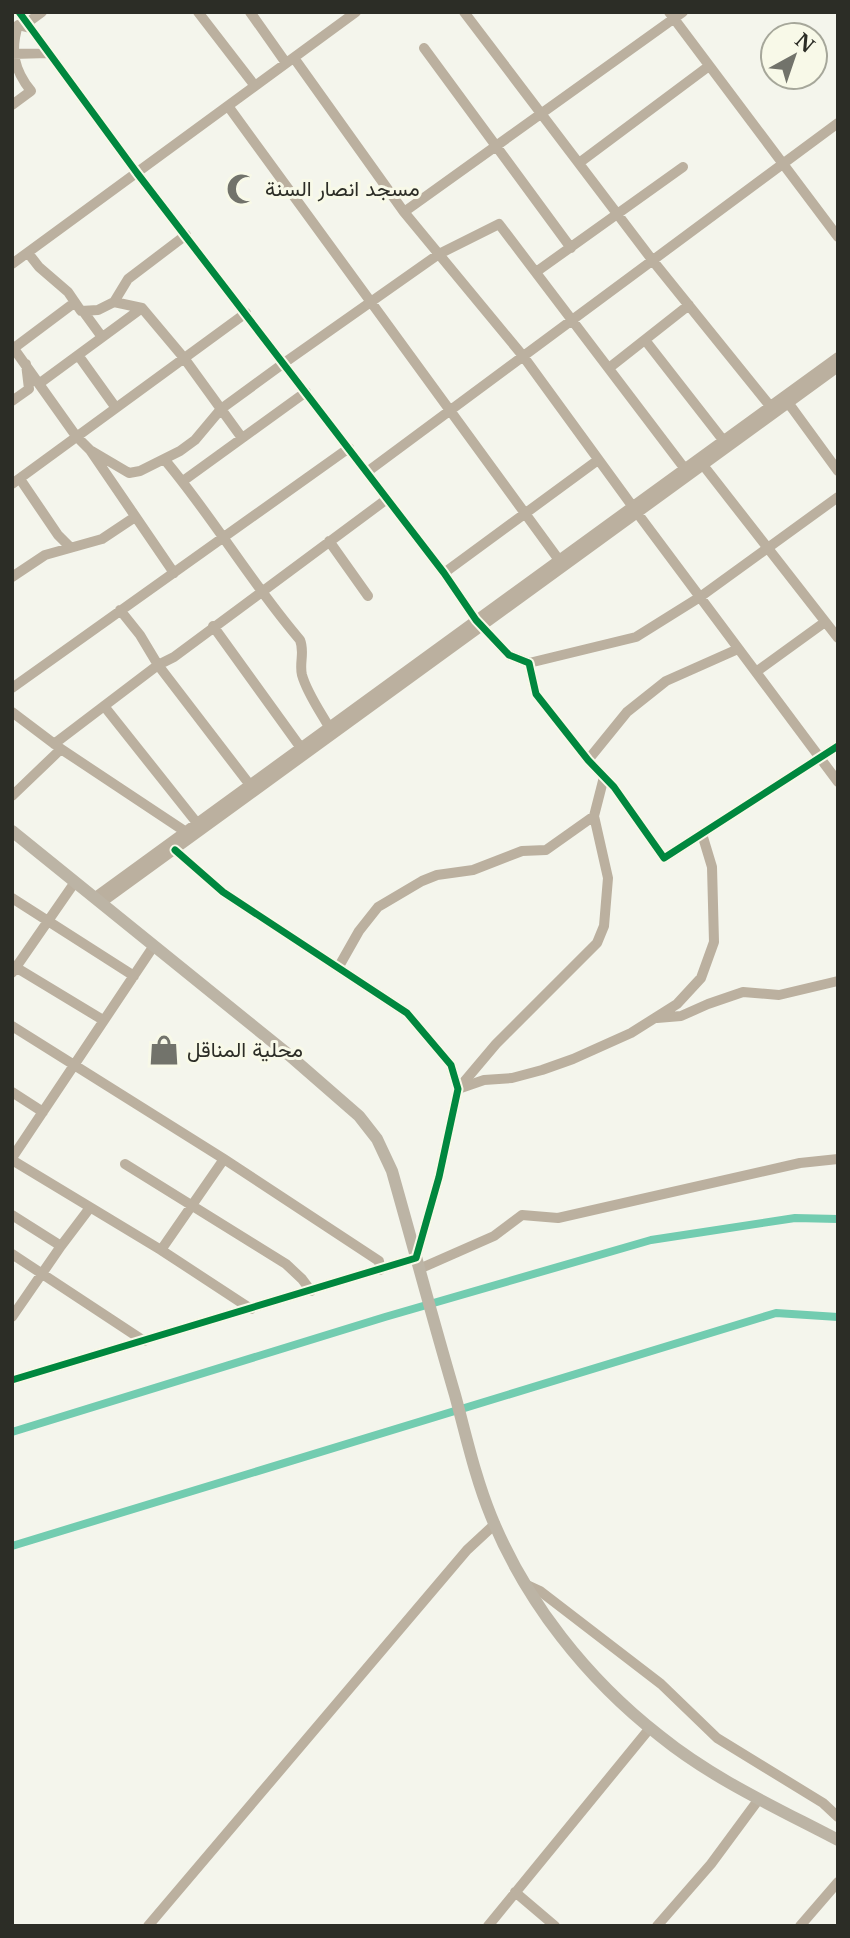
<svg xmlns="http://www.w3.org/2000/svg" width="850" height="1938" font-family="'Libre Baskerville',Vazirmatn,serif">
<style>
.lines{fill:none;stroke-linecap:round;stroke-linejoin:round}
.canal{stroke:#72ccb0;stroke-width:8}
.minor{stroke:#bbb09f;stroke-width:10}
.major{stroke:#bcb4a5;stroke-width:12}
.cycleway-casing{stroke:#f8f9e8;stroke-width:11}
.cycleway{stroke:#00873e;stroke-width:7}
.labels{text-anchor:middle;dominant-baseline:central;stroke-width:6;stroke-linejoin:round;paint-order:stroke}
.poi-label{font-size:21px;fill:#2c2d26;stroke:#f8f9e8;text-anchor:start}
</style>
<rect width="100%" height="100%" fill="#f4f5ec"/>
<g class="lines">
<!-- canal -->
<path class="canal" d="M12 1432 385 1317 651 1240 795 1218 838 1219
M12 1546 776 1313 838 1317"/>
<!-- minor -->
<path class="minor" d="M19 12 137 173 444 573 476 620 509 655 529 663 536 694 588 760 614 787 664 858 838 746
M198 12 255 86
M250 12 286 63
M464 12 653 261 770 406
M669 12 838 237
M27 23 42 12
M424 48 571 248
M12 54 49 53
M294 58 404 212 523 356 633 507
M12 105 31 91C14 70 10 51 18 25L30 28
M228 106 559 560
M579 163 709 66
M404 212 683 12
M28 253 39 267 68 292 81 311 98 310 114 302 142 308 184 358 242 438
M12 264 356 12
M536 272 683 167
M114 302 128 279 186 235
M83 311 102 337
M645 340 723 440
M12 346 76 436 90 450 174 573
M14 348 74 303
M78 355 116 408
M609 368 689 305
M40 383 142 308
M784 397 838 471
M12 401 29 389 26 364
M90 450 129 473 140 471 180 451 195 440 221 409 284 363 439 254 499 224 685 469
M164 459C213 517 251 583 300 640 305 652 299 663 302 675 307 693 320 711 329 727
M703 465 838 638
M367 472 838 123
M20 479 58 535 70 547
M183 481 306 392
M12 484 246 313
M638 514 838 782
M329 541 368 596
M444 573 598 460
M12 577 45 555 102 539 135 517
M120 610 140 635 158 665 250 785
M213 626 301 748
M529 663 636 637 700 597 838 497
M756 672 825 622
M12 688 349 448
M104 706 197 823
M12 712 61 749 186 832
M54 744 158 665 174 657 387 499
M588 760 627 712 666 681 738 649
M12 796 61 749
M12 898 134 976
M94 898 838 357
M101 903 838 367
M12 965 103 1020
M338 968 359 931 378 907 422 881 437 875 473 870 522 851 546 850 594 816
M12 973 75 882
M657 1018 681 1016 708 1004 743 992 779 995 838 981
M12 1026 224 1159 379 1261 380 1270
M458 1089 484 1080 512 1078 542 1070 573 1059 631 1033 677 1004 701 978 714 942 712 867 702 834
M458 1089 496 1044 597 943 604 926 608 878 594 816 604 777
M12 1092 43 1112
M12 1158 153 947
M12 1160 161 1250 251 1309
M125 1164 286 1264 302 1279 311 1291
M12 1215 61 1246 12 1317
M61 1246 89 1209
M161 1250 224 1159
M12 1254 144 1341
M419 1269 494 1236 522 1215 558 1218 800 1163 838 1159
M12 1380 416 1258 439 1177 458 1089 451 1065 407 1013 223 892 175 850
M527 1585 540 1591 661 1684 717 1738 823 1803 838 1817
M515 1892 555 1926
M148 1926 467 1550 495 1524
M488 1926 650 1728
M657 1926 711 1864 759 1799
M800 1926 838 1882"/>
<!-- major -->
<path class="major" d="M12 831 289 1055 359 1116 377 1139 392 1171C413 1245 433 1320 455 1395 466 1435 475 1477 491 1516 526 1602 587 1679 660 1736 713 1779 777 1808 838 1840"/>
<!-- cycleway casing -->
<g class="cycleway-casing">
<path id="cycleway" d="M19 12 137 173 444 573 476 620 509 655 529 663 536 694 588 760 614 787 664 858 838 746
M12 1380 416 1258 439 1177 458 1089 451 1065 407 1013 223 892 175 850"/>
</g>
<!-- cycleway -->
<use href="#cycleway" class="cycleway"/>
</g>
<!-- icons -->
<defs>
<g id="mosque-bare" transform="scale(2.415)"><path d="M3.5-4.9A6 6 0 1 0 3.5 4.9A5 5 0 1 1 3.5-4.9Z" fill="#72736b" stroke="#f8f9e8" stroke-width="2.5" paint-order="stroke"/></g>
<g id="shop-bare" transform="scale(2.415)"><path d="M-5-2.5h2.3a2.7 3.5 0 0 1 5.4 0H5L5.5 6h-11ZM-1.5-2.5h3a1.5 2.3 0 0 0-3 0Z" fill="#72736b" stroke="#f8f9e8" stroke-width="2.5" paint-order="stroke"/></g>
</defs>
<g fill-rule="evenodd">
<use href="#mosque-bare" x="242" y="189"/>
<use href="#shop-bare" x="164" y="1050"/>
</g>
<g class="labels">
<!-- poi labels -->
<g class="poi-label">
<text x="265" y="189">مسجد انصار السنة</text>
<text x="187" y="1050">محلية المناقل</text>
</g>
</g>
<!-- border -->
<rect width="850" height="1938" fill="none" stroke="#2c2d26" stroke-width="28"/>
<!-- north arrow -->
<g transform="translate(794 56) rotate(40)"><circle r="33" fill="#f8f9e8" stroke="#a6a79a" stroke-width="2"/>
<path d="M0-5L12 26L0 18L-12 26Z" fill="#72736b"/>
<text y="-10" font-size="19" font-weight="bold" text-anchor="middle" fill="#2c2d26">N</text>
</g>
</svg>
